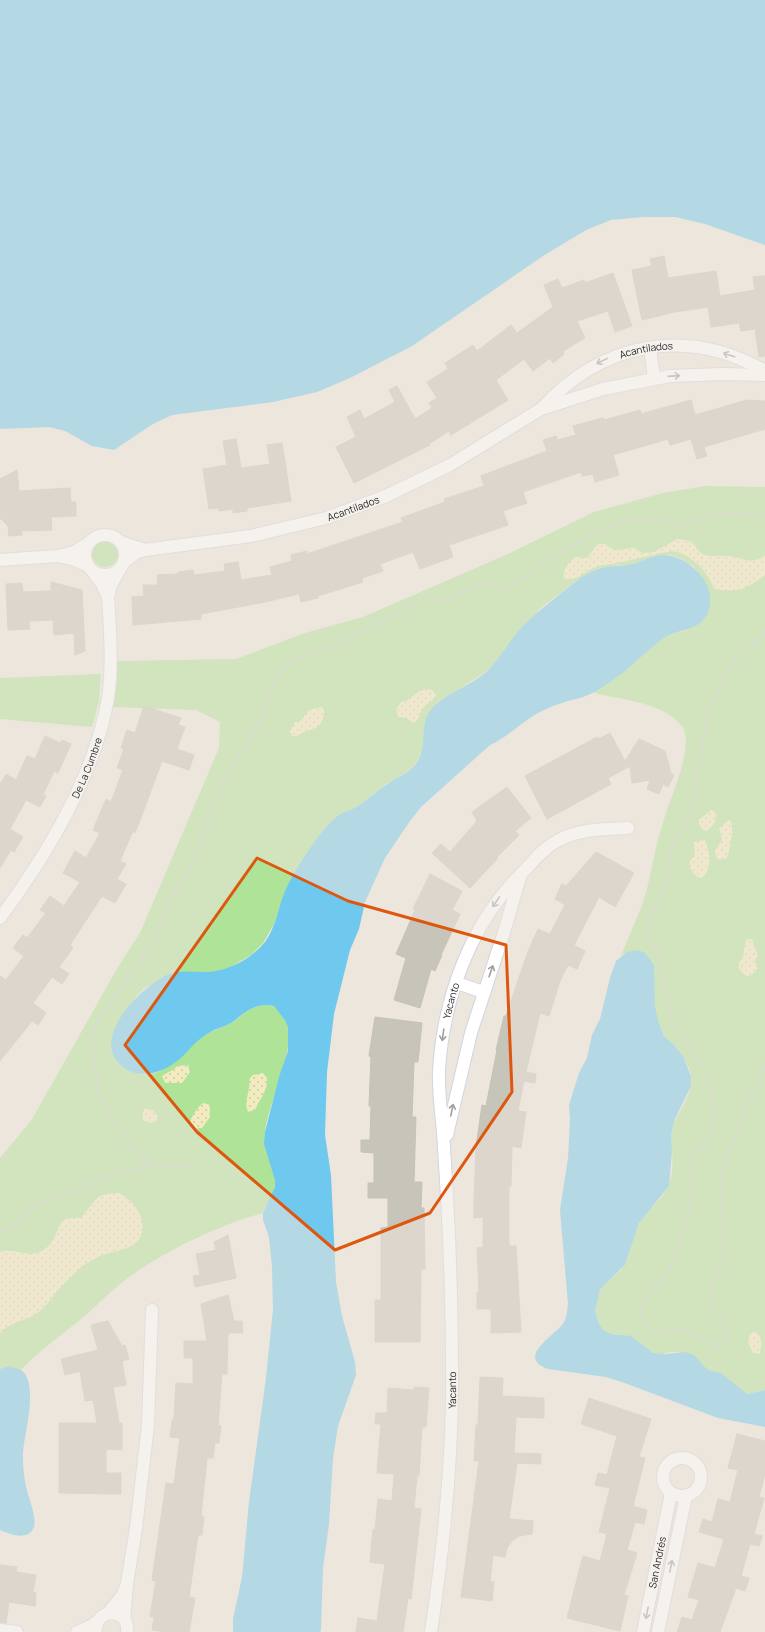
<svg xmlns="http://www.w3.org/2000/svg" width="765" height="1632" font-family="Manrope,sans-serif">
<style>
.grass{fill:#afe398}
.sand{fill:url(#sand-dots)}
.water{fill:#6fc8ee}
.building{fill:#c7c4ba;stroke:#c7c2b6}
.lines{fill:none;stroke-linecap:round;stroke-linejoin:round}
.street-casing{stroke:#d1d4e3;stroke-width:14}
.path{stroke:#c8c8c8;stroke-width:2.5;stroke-dasharray:3 2;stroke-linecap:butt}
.street{stroke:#fff;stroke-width:12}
.oneway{stroke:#9f9f9f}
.marked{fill:none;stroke:#de570e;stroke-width:3;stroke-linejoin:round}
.labels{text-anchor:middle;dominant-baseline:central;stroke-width:4;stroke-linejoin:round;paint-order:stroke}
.street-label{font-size:10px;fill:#2a2a2a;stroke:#fff}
</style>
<defs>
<pattern id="sand-dots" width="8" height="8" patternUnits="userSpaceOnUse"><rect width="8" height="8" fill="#f1ebbf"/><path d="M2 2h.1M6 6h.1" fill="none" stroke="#cfcaa4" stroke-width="1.8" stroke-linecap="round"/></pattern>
</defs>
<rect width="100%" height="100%" fill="#ece6dc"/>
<!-- grass -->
<path class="grass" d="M706 486 765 487V1390L747 1394C733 1387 724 1372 708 1370 700 1360 688 1352 674 1352 667 1352 661 1356 654 1353 643 1349 637 1339 626 1336 618 1333 608 1336 602 1330 598 1326 597 1319 596 1313 588 1284 617 1281 625 1264 631 1252 632 1237 639 1224 646 1210 662 1201 668 1186 673 1176 673 1162 672 1150 672 1145 670 1138 671 1132 675 1116 688 1102 691 1085 695 1058 667 1047 659 1025 652 1007 655 984 654 965L627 952 621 956C627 940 634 925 641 908 651 882 653 853 662 826 669 801 685 768 686 742 686 734 685 729 679 723 659 701 619 700 592 692L610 682 663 638 674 633 684 631 704 619 708 611 711 600 694 567 680 558 670 555H661L629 565H618L576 581 542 607 518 632 496 663 484 673 438 702 424 727 425 743 422 751 418 760 410 770 386 784 360 805 340 815 323 831 286 889 274 924 263 943 251 955 229 968 214 972 172 973 143 989 136 997 116 1027 119 1063C156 1093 175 1057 202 1037 212 1030 223 1028 233 1022 246 1012 256 1002 274 1006 279 1012 286 1018 288 1026 295 1050 268 1104 265 1132 263 1151 278 1169 275 1185 274 1194 266 1204 263 1213 219 1225 167 1250 129 1277 114 1288 100 1302 86 1315 64 1333 41 1349 21 1370L9 1366 0 1369V1158L31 1121 118 967 140 933 219 748 220 722 196 710 112 707 117 661 236 659 305 633 363 617 508 554 594 512 663 493Z
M92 554a13 13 0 1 1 26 0a13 13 0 1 1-26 0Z
M101 674 99 701 92 727 0 719V678Z"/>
<!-- sand -->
<path class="sand" d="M677 539C700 540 692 550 705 555 712 557 720 555 727 556 744 557 748 566 765 556V575C747 589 737 593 714 589 708 571 691 553 672 551 655 554 639 558 622 562 613 564 604 564 595 567 585 571 575 583 564 578 563 569 568 564 575 557L587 558 598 544H605L614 550 634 548 643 553 654 552Z
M426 689 432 690 436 695C434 701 428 702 424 707 419 712 420 720 413 723L407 718 398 717 396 709 401 702C411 701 415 691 426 689Z
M322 707 324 711C323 725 319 727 307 731 301 733 299 737 292 736L290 732 295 722 301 721 309 710Z
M711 810 715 812C717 822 714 825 707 831L702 830 699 823V820Z
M729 820 731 821C734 831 730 848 727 858L719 860C710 850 719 848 722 838L719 828Z
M705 840C710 853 712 868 702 878L697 877 690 868V861L695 856 694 842Z
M747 939H752L758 956 755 960 757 969 752 975 746 976 739 969C738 962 740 962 743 957 745 951 743 946 747 939Z
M188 1065 190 1072 182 1083H165L162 1076C167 1072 173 1071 177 1066Z
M263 1073 267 1078C268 1091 260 1098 255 1110L248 1112C244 1103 248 1097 249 1088 250 1085 249 1082 250 1078L253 1075Z
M204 1103 210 1105V1117L202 1128 194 1129 190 1126C189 1120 198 1105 204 1103Z
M144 1109C152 1108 155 1111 158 1117L155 1123 146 1122 142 1119Z
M119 1193C134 1199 150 1223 139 1239 131 1251 110 1251 98 1257 79 1266 67 1280 54 1295 50 1300 45 1307 40 1311 28 1321 11 1321 0 1333V1252C15 1247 27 1259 42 1251 57 1243 57 1222 66 1219 70 1218 77 1218 81 1218 97 1200 93 1194 119 1193Z
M754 1332C764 1335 761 1345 760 1354L753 1353 748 1342 750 1334Z"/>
<!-- water -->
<path class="water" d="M0 0H765V245L705 224 675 217H644L611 220 586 230 543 256 412 346 350 378 317 392 273 402 172 415 153 424 114 450 92 446 65 431 49 427 0 429Z
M661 555C678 555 691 563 702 577 711 589 714 606 704 619 693 632 677 629 664 638 645 651 629 670 610 682 602 688 592 694 583 697 579 699 573 699 568 701 558 704 547 708 538 713 521 723 507 737 490 745L421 807 410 821 385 858 365 902 359 929 350 950 334 1014 327 1072 325 1135 331 1175 336 1282 342 1316 355 1362 356 1375 338 1426 333 1458 329 1524 323 1568 321 1630 320 1632H233V1619L242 1577 249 1502 266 1378 273 1309 272 1267 269 1237 263 1220V1213L275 1187V1180L264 1144 265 1132 279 1077 288 1051V1027L285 1020 274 1006C257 1002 246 1011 234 1021 226 1027 216 1028 207 1034 197 1040 190 1049 182 1057 163 1074 135 1083 117 1061 94 1033 145 983 170 974 181 970 193 972 205 972 227 972 251 959 265 942 276 927 278 908 285 891 293 874 304 856 316 840 322 831 330 822 339 815 346 811 355 809 361 804 371 797 379 789 389 783 395 778 404 775 410 770 432 751 417 729 430 711 444 693 469 687 486 672 500 659 508 643 520 629 533 615 547 605 561 593 572 585 581 576 594 571 605 566 616 566 628 565 639 563 649 557 661 555Z
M638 950 645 953 654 965 655 1007 659 1024 664 1036 674 1045 684 1058 691 1076V1086L675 1119 671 1134 672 1151 669 1186 639 1223 625 1265 600 1289 595 1310 598 1322 603 1330 611 1334 631 1336 653 1353 665 1354 686 1352 694 1355 708 1370 721 1373 747 1394 765 1390V1427L718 1418 622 1382 606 1377 548 1369C516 1358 553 1336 562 1325 567 1319 567 1311 568 1304L560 1210 568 1158 570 1119 569 1105 579 1073 587 1058 592 1035 600 1019 610 978 616 961 627 952Z
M9 1366C15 1368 22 1369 25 1374 37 1392 24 1434 23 1453 23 1462 23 1472 25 1481 26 1493 39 1520 33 1529 26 1541 10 1534 0 1530V1369Z"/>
<!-- building -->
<path class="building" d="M664 256 668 278 716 271 720 296 755 290 753 277 765 276V356L759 357 755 329 741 331 739 323 711 327 708 307 675 312 642 320 632 270 652 266 650 259Z
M613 273 632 326 615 332 608 311 577 321 585 338 563 351 564 354 553 363 550 358 533 371 524 359 496 380 508 400 451 435 449 431 429 444 430 445 354 483 336 447 356 437 347 417 360 410 364 419 395 402 389 390 397 386 415 419 432 408 429 403 437 398 427 382 448 369 445 363 473 345 477 351 511 325 517 333 553 307 544 285 558 279 562 288 584 280 585 283Z
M691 400 695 415 747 400 765 401V429L704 447 707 456 697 459 691 439 670 445 668 439 613 455 619 475 595 482 593 474 582 476 581 472 523 492 527 503 503 511 508 525 449 545 453 557 420 569 413 552 380 564 383 571 362 578 363 582 318 596V598L301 602 299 594 265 602 201 614V619L133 625 132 597 144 596 143 585H158L157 575 178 574V572L193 570 194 575 225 571 224 564 238 562 241 580 272 575 270 567 292 561 291 555 307 551V554L403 522 401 518 445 502 444 499 484 486 481 476 547 451 543 440 556 436 557 440 576 435 573 426 603 418 604 420 640 410 641 414Z
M236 439 241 468 270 464 267 445 282 443 291 501 247 508V511L233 513V509L219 511 218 508 209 509 203 469 227 465 223 441Z
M17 470 19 491 70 488 71 502H76V516L51 517 52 530 21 531 22 535 9 536 8 526 0 518V479Z
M51 582 82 590 85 651 75 655 74 633 54 635 53 620 29 621 30 629 8 630 6 584 22 583 23 592 51 591Z
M144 706 181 718 178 725 185 727 177 749 194 755 189 770 162 761 142 815 135 833 133 831 120 861 126 864 117 879 126 884 115 903 102 896 70 945 73 948 59 967 69 974 62 984 52 977 33 1003 46 1013 38 1025 32 1021 0 1061V976L6 980 24 956 13 948 23 935 27 938 46 913 40 910 50 896 64 906 80 882 63 873 75 851 86 858 100 833 93 830 106 799 111 802 123 770 117 768 124 749 121 748 127 730 135 733Z
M610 733 625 761 639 739 665 751 671 773 674 775 668 787 663 784 659 794 647 789 650 780 632 783 630 766 608 778 611 784 547 819 525 776 597 737 598 739Z
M45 736 60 743 62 740 71 744 58 773 54 771 43 795 46 796 40 807 26 800 10 829 23 837 14 852 11 850 0 868V784L6 774 16 780 27 756 35 759Z
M507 787 531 818 515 831 519 835 497 857 498 858 470 888 432 853 441 844 450 852 477 821 472 812Z
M596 852 634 873 615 907 599 897 574 945 585 951 577 969 568 965 560 981 549 1016 540 1013 526 1072 536 1074 535 1083 524 1081 518 1111 526 1112 521 1148 512 1146 511 1186H509V1246H516L521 1332 491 1333V1309H477V1292H479L477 1248 483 1247V1217L474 1218V1201L476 1147 482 1105 486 1106 497 1050H496L504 1016H506L527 954 538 929 550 934 565 905 555 899 562 884 566 886Z
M430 874 462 891 452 910 460 914 441 955H442L435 971 431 969 420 1008 394 1000 406 958 396 954 415 910 413 909Z
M375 1017 422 1023 418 1062H414L412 1117H416L414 1182H422L421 1208H424L425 1269H421L420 1342H375V1300H381V1228L388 1227V1198H368V1183H374V1153L361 1152V1140H370L371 1106H369L371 1057 369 1056Z
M228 1235 236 1278 195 1287 193 1276 200 1275 196 1254 216 1250 214 1242Z
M228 1295 234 1321H242L243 1333H228L227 1374H222L218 1425 221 1426 219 1443H215L213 1458H207L201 1516H204L202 1535H198L189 1597 195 1598 189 1632H166L152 1630 154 1617 150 1616 156 1581 152 1580 166 1483 174 1484 180 1438 170 1437 172 1420H174L176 1383 193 1384V1358H184V1341H207L201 1304Z
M108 1321 122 1346 125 1345 129 1359 122 1361 126 1385 113 1387 119 1423H122V1450L106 1449V1473H121V1494L59 1493V1423H97L93 1400 85 1401 80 1371 65 1375 61 1359 98 1350 91 1325Z
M480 1377 503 1378 502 1396 544 1398V1418L516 1417 514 1453 541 1454V1464L517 1463 509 1519 533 1521 532 1534 519 1536 513 1540 507 1548 505 1557 493 1555 490 1581 494 1582 492 1601 461 1597 479 1461H474L476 1425H478Z
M414 1387 429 1388 426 1427H422L419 1476H417L414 1508 421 1509 411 1599 408 1598 403 1632H356L358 1618 377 1621 385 1564 370 1562 373 1529 375 1530 378 1499 392 1501 394 1474 377 1473 381 1424H375L376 1413H387L388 1388 414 1390Z
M589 1398 651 1419 639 1457 645 1458 633 1506 647 1510 644 1524 635 1522 627 1550 637 1553 624 1595 628 1596 620 1631 567 1618 583 1556 600 1561 607 1534 599 1532 610 1488 595 1485 598 1473 607 1475 617 1436 581 1424Z
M737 1434 765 1441V1474L759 1497 764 1498 754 1534 762 1536 759 1546 750 1544 741 1576 749 1578 745 1591 736 1588 720 1632H677L682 1617 692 1620 699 1600 688 1597 698 1563 715 1568 724 1539 699 1532 703 1519 712 1522 718 1499 730 1502 738 1470 728 1468Z
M0 1565 17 1567 16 1572 36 1575 33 1592 36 1593 35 1606 9 1602 6 1623 0 1622Z"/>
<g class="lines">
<!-- street casing -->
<g class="street-casing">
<g id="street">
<path d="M650 348 654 378"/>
<path id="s1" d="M542 408C603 342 686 326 765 371"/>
<circle cx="105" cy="555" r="20"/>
<path d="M120 542 145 550 137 552 123 563"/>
<path id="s2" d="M145 550 251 536 326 518 359 506 386 496 450 465 541 409 603 389 670 376 722 374 765 375"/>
<path d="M0 560 58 556"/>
<path d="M88 566 75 560 58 556 74 552 89 543"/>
<path d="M93 572 102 584 108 597 111 585 120 569"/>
<path id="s3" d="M0 918C46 856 95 775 108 698 113 665 110 631 108 597"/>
<path d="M457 983 483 992"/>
<path d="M447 1135 471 1033 504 932 521 874"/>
<circle cx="682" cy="1477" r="19"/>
<path d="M127 1584 136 1528 148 1425 152 1310"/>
<path d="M108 1613 122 1596 127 1584 124 1619"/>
<path d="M0 1630 17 1632"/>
<path d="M77 1632 91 1626 99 1620"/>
<path d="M96 1632C93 1608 130 1606 127 1632"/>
<path id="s4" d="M431 1632C444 1545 453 1458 452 1370 452 1296 449 1222 444 1148 443 1122 438 1096 439 1071 443 1000 470 924 521 874 533 862 542 849 557 841 579 829 604 829 628 828"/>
<path id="s5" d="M643 1632 671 1493"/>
<path d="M658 1632 686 1496"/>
</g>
</g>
<!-- path -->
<path class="path" d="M765 632 729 667 708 710 696 775 693 811 674 842 667 872 668 886 652 908 648 936 658 953 671 1017 709 1076 714 1106V1126L691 1164 693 1193 676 1251 666 1275 648 1295 641 1309 646 1325 661 1332 684 1330 703 1339 716 1347 726 1342V1328L711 1301 712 1286 725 1257 721 1174 730 1147 765 1066
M151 1165 134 1150 118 1127 98 1090 91 1048 94 1027 150 945 181 881 195 861 221 785 232 766 249 744 277 678 294 660 342 642 427 596 448 601C474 587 473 576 505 589 541 568 597 521 640 520 656 520 672 524 688 524 696 524 703 517 711 515 730 510 746 514 765 518
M0 1230 5 1231 20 1221 32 1207 119 1172 151 1165 192 1166"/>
<!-- street -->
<use href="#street" class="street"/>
</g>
<!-- one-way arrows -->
<defs><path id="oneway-shaft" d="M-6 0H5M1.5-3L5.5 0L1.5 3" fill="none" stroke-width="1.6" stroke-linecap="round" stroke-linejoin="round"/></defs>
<g class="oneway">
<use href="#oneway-shaft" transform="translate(729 355) rotate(-162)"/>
<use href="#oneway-shaft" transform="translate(602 361) rotate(154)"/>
<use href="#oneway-shaft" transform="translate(674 376) rotate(-4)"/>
<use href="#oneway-shaft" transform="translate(496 902) rotate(124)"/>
<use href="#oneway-shaft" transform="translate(491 971) rotate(-71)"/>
<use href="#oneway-shaft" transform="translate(443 1035) rotate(98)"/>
<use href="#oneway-shaft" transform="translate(452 1110) rotate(-78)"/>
<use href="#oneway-shaft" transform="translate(671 1566) rotate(-79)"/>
<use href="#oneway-shaft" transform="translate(647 1613) rotate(101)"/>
</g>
<!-- marked area -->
<path d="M0 0H765V1632H0ZM257 858 348 901 506 945 512 1092 430 1213 335 1250 197 1132 125 1045Z" fill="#ece6dc" fill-opacity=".55" fill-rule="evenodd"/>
<path class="marked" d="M257 858 348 901 506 945 512 1092 430 1213 335 1250 197 1132 125 1045Z"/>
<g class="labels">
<!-- street labels -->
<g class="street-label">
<text stroke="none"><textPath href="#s1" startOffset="122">Acantilados</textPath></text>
<text stroke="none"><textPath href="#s2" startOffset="213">Acantilados</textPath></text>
<text stroke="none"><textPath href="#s3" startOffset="174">De La Cumbre</textPath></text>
<text stroke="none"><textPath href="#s4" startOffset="634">Yacanto</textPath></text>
<text stroke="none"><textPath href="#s4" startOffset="243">Yacanto</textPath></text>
<text stroke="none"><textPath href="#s5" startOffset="71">San Andrés</textPath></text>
</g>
</g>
</svg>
